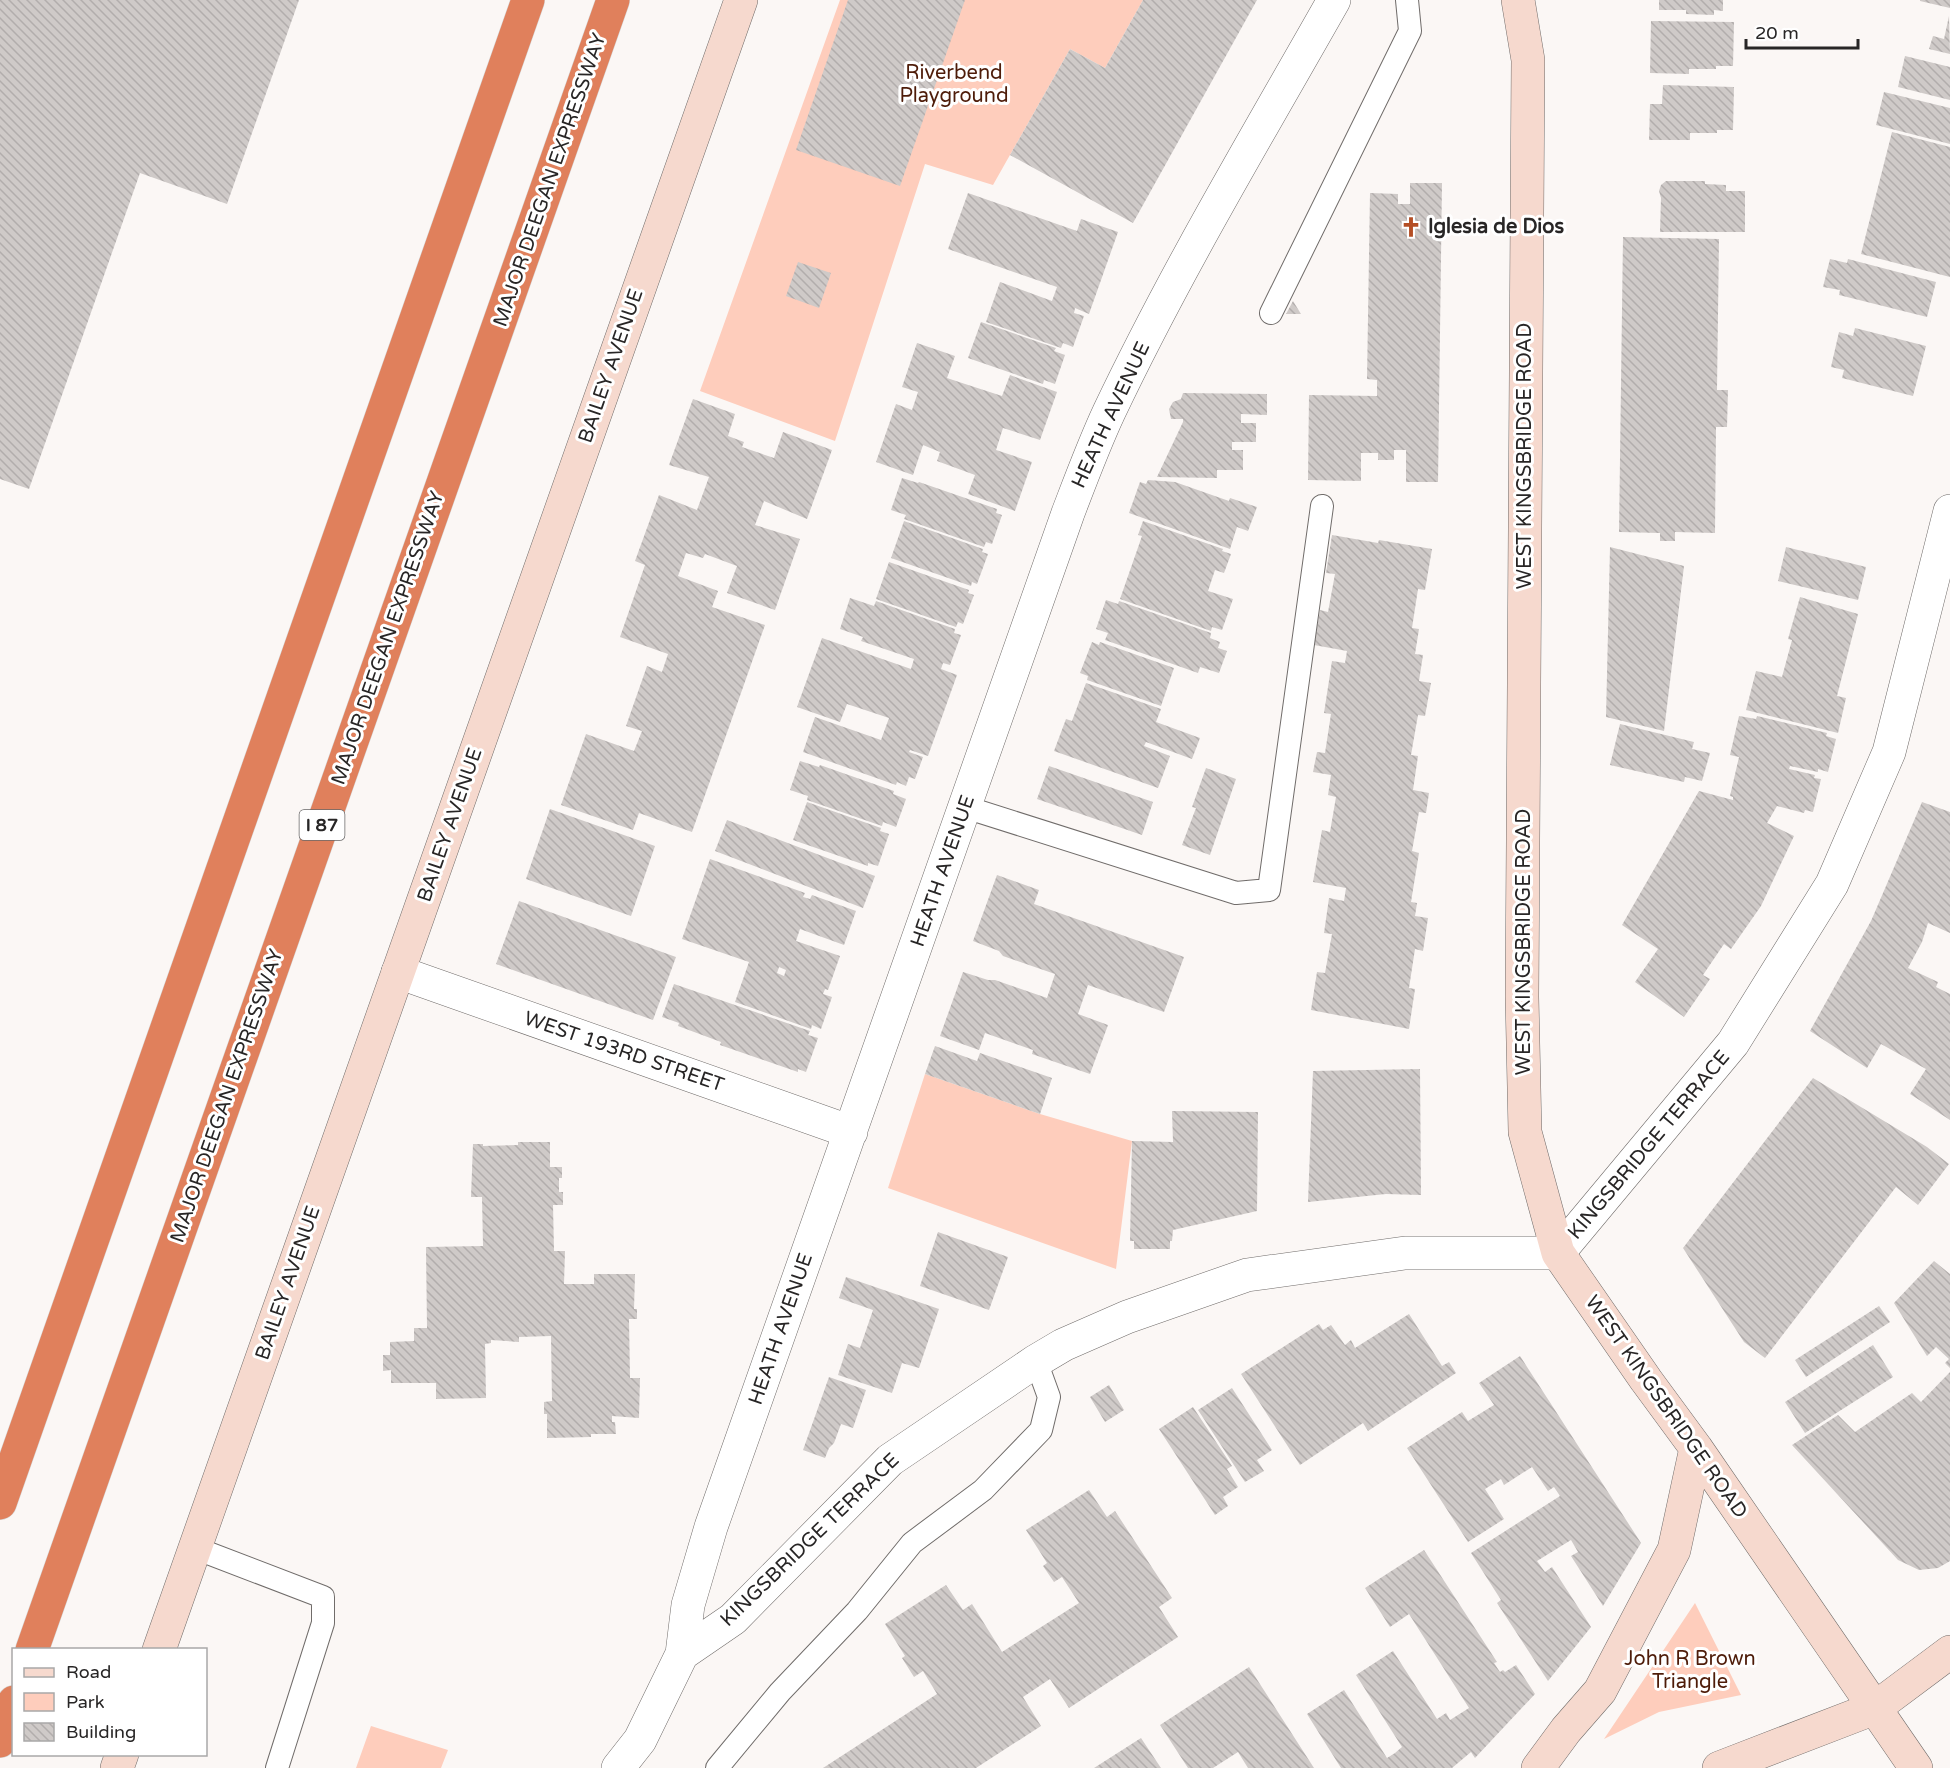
<svg xmlns="http://www.w3.org/2000/svg" width="1950" height="1768" font-family="'Varela Round',sans-serif">
<style>
.green{fill:#fecdbc}
.building{fill:url(#building-back-hatch);fill-rule:evenodd}
.lines{fill:none;stroke-linecap:round;stroke-linejoin:round}
.lane-casing{stroke:#706c6a;stroke-width:24}
.street-casing{stroke:#706c6a;stroke-width:34}
.secondary-casing{stroke:#706c6a;stroke-width:34}
.highway-casing{stroke:#d4d4d4;stroke-width:34}
.lane{stroke:#fff;stroke-width:22}
.street{stroke:#fff;stroke-width:33}
.secondary{stroke:#f6d9ce;stroke-width:33}
.highway{stroke:#e0805c;stroke-width:33}
.labels{text-anchor:middle;dominant-baseline:central;stroke-width:6;stroke-linejoin:round;paint-order:stroke}
.shield{fill:#fff;stroke:#686767;stroke-width:1.5}
.shield-label{font-size:18px;font-weight:bold;fill:#282626}
.park-label{font-size:20px;fill:#4e1c09;stroke:#fff}
.street-label{font-size:20px;fill:#282626;stroke:#fff}
.poi-label{font-size:20px;font-weight:bold;fill:#282626;stroke:#fff;text-anchor:start}
</style>
<defs>
<pattern id="building-back-hatch" width="6" height="6" patternUnits="userSpaceOnUse" patternTransform="scale(1.5)"><rect width="6" height="6" fill="#cfcac8"/><path d="M-1 5l2 2M0 0l6 6M5-1l2 2" fill="none" stroke="#b2adac"/></pattern>
</defs>
<rect width="100%" height="100%" fill="#fbf7f5"/>
<!-- green -->
<path class="green" d="M840 0H1143L1105 68 1070 49 993 185 925 164 835 441 700 391Z
M925 1074 1040 1114 1132 1141 1116 1269 888 1188Z
M1695 1603 1741 1695 1659 1712 1604 1739Z
M371 1726 448 1750 441 1768H356Z"/>
<!-- building -->
<path class="building" d="M0 0H299L227 204 140 173 29 489 0 479Z
M848 0H965L900 186 796 150Z
M1143 0H1257L1133 223 1010 155 1070 49 1105 68Z
M1659 0H1723V11L1714 10V15L1686 14V10H1659Z
M1920 0H1950V8L1920 1Z
M1949 16 1950 54 1929 49 1933 36 1944 39Z
M1651 21 1734 22 1733 66H1716V69H1689V74L1650 73Z
M1905 56 1950 67V100L1898 87Z
M1663 85 1734 87 1733 130H1717V133H1690V140H1649L1650 104H1662Z
M1884 92 1950 108V144L1876 125Z
M1892 132 1950 147V277L1861 254Z
M1666 181H1705V184L1726 185V191H1745V232H1660L1661 198 1659 191 1661 185Z
M1410 183H1442L1438 482H1406V450H1394V460H1378V453H1361V481L1308 480 1309 395 1377 396V380L1367 379 1370 193 1398 194V204H1410Z
M968 193 1077 231 1081 219 1118 232 1089 314 1075 308 1074 313 1084 316 1073 347 1063 343 1061 348 986 322 1000 282 1052 301 1057 287 948 249Z
M1623 237 1719 239 1717 390H1728L1727 427H1716L1715 533 1675 532V541H1660V533L1619 532Z
M1830 259 1847 263 1848 259 1936 282 1927 317 1839 295 1840 290 1823 287Z
M798 262 831 273 819 308 786 296Z
M1293 301 1301 314H1286Z
M981 322 1056 348 1054 351 1065 355 1055 384 1044 380 1043 384 968 358Z
M1855 328 1926 346 1913 396 1842 378 1844 370 1831 367 1839 332 1853 336Z
M917 343 955 356 947 378 959 382 1002 396 1010 375 1057 392 1040 440 1003 428 996 450 1032 462 1015 511 968 494 975 475 937 461 940 452 923 445 913 475 876 462 896 404 912 410 918 392 902 387Z
M1183 393 1267 394V415L1241 414V423H1256V442H1232V450H1243V470H1217V478L1157 477 1183 422V419H1171L1169 409 1173 402 1181 399Z
M693 399 735 414 728 436 744 442 742 447 774 458 783 432 832 450 807 519 764 501 755 525 800 539 775 610 727 593 737 566 705 554 703 558 686 553 678 576 718 591 712 607 765 625 692 832 639 813 633 830 561 805 586 734 634 751 642 731 626 726 647 666 662 672 668 654 620 637 645 565 635 561 659 495 697 510 709 477 669 465Z
M902 478 918 483 919 482 997 509 996 513 1002 515 992 544 986 542 984 547 904 519 906 515 891 510Z
M1148 480 1175 482 1229 501 1230 498 1257 507 1248 531 1237 527 1230 549 1129 513 1140 482 1146 484Z
M904 521 983 549 982 552 988 554 977 584 972 582 971 586 891 558Z
M1143 521 1223 549 1222 551 1231 554 1224 573 1215 570 1208 591 1233 599 1222 630 1212 627 1211 631 1120 599 1142 536 1138 535Z
M1332 535 1378 543 1379 540 1432 549 1425 590 1418 589 1412 628 1419 629 1415 654 1423 655 1419 681 1431 683 1425 716 1418 715 1411 755 1418 756 1413 790 1429 793 1426 813 1419 812 1412 851 1419 853 1411 902 1417 903 1415 916 1428 918 1423 951 1415 949 1409 988 1415 989 1409 1029 1311 1010 1317 972 1325 973 1332 934 1324 933 1329 898 1344 901 1346 888 1313 882 1322 830 1330 832 1336 797 1328 795 1331 775 1313 772 1317 752 1325 753 1331 714 1324 713 1332 661 1345 663 1347 651 1314 645 1320 610 1328 612 1335 574 1326 573Z
M1610 547 1684 566 1664 731 1606 717Z
M1786 547 1866 567 1858 600 1778 581Z
M889 562 969 590 968 593 974 595 963 624 958 622 956 627 876 599Z
M1800 597 1858 614 1837 696 1846 698 1838 733 1746 710 1756 671 1782 677 1792 640 1788 639Z
M850 598 874 606 876 601 955 629 954 633 961 635 950 665 943 663 941 669 957 675 928 756 910 750 909 752 923 757 915 779 909 777 906 786 897 782 896 785 803 752 815 717 881 740 889 718 847 704 840 722 797 707 822 638 911 669 914 659 861 641 863 637 840 629Z
M1106 600 1118 604 1119 601 1211 633 1210 638 1220 642 1218 648 1227 651 1219 673 1200 667 1198 673 1105 640 1108 633 1096 629Z
M1092 642 1099 645 1100 642 1174 668 1161 706 1087 680 1088 676 1080 673Z
M1086 683 1161 709 1156 722 1200 738 1192 759 1146 742 1144 746 1170 756 1158 788 1054 751 1066 719 1072 721Z
M1739 716 1756 719 1757 716 1827 733 1826 736 1836 739 1828 772 1818 769V772L1790 766 1789 769 1815 775 1814 778 1821 779 1813 812 1805 810 1804 813 1777 806 1767 823 1794 836 1761 906 1731 949 1724 944 1703 975 1710 979 1684 1017 1635 982 1658 949 1622 925 1699 791 1733 800V797L1730 796 1739 757 1730 755Z
M1620 724 1694 742 1692 749 1710 753 1702 781 1685 777 1684 782 1610 765Z
M800 761 819 767 820 765 894 791 893 794 906 799 896 827 883 822 882 826 807 800 808 796 790 790Z
M1049 766 1153 802 1142 835 1037 799Z
M1206 768 1236 779 1210 855 1182 845 1196 808 1192 807Z
M807 802 881 828 880 831 889 834 878 866 868 863V866L793 840Z
M1922 802 1950 812V933L1928 923 1922 942 1908 968 1938 982 1936 987 1950 994V1120L1910 1094 1926 1069 1881 1044 1867 1068 1810 1031 1871 921Z
M550 809 655 846 631 916 526 879Z
M727 820 875 876 863 908 715 851Z
M710 859 805 893 803 897 810 899 812 895 856 911 844 945 800 929 796 941 840 956 828 990 825 989 823 994 832 997 821 1029 812 1025 811 1029 735 1002 749 962 682 939ZM779 967 786 970 784 976 777 973Z
M997 875 1039 890 1034 904 1184 957 1164 1012 1088 985 1078 1014 1108 1025 1090 1074 1032 1054 1033 1050 985 1033 979 1050 940 1036 963 972 988 980H995L1047 998 1055 974 1003 956 999 951 973 941Z
M519 901 676 957 653 1020 496 964Z
M674 984 810 1031 808 1035 818 1038 806 1072 798 1069V1072L720 1045 721 1042 678 1026 679 1023 662 1017Z
M935 1046 977 1061 980 1053 1052 1078 1040 1114 925 1074Z
M1420 1069 1421 1195 1386 1194 1308 1202 1313 1071Z
M1813 1078 1927 1147 1949 1164 1918 1205 1896 1187 1765 1358 1744 1342 1683 1248Z
M1172 1111 1258 1112 1257 1211 1173 1230 1172 1241H1170V1249H1134V1241H1130L1132 1141 1173 1142Z
M518 1142H550V1167H562V1178H559V1192H563V1205H553L554 1251H565L564 1284H594V1274H635L634 1309H637V1319H629L630 1378H640L639 1418 612 1416V1422H615L616 1434H591V1437L547 1438V1414H544V1402L552 1401 551 1336 519 1337V1342L491 1340V1343L485 1344 486 1398 436 1399V1383H391V1370L383 1371V1355H390V1342L414 1341V1328H427L426 1247 483 1246 482 1197H471L473 1144H483V1146L518 1145Z
M938 1232 1008 1257 989 1310 920 1286Z
M1934 1261 1950 1274V1368L1945 1363 1949 1359 1936 1347 1927 1356 1894 1303Z
M846 1277 939 1309 919 1368 902 1363 892 1393 838 1375 848 1344 860 1348 873 1310 839 1298Z
M1879 1306 1890 1322 1806 1377 1795 1360Z
M1409 1314 1442 1366 1449 1362 1456 1373 1368 1431 1363 1423 1300 1465 1241 1374 1319 1324 1323 1330 1331 1325 1345 1345 1351 1340 1355 1348Z
M1873 1345 1893 1377 1805 1433 1785 1402Z
M1520 1356 1641 1543 1603 1606 1571 1556 1578 1552 1571 1540 1537 1561 1545 1572 1552 1567 1591 1627 1548 1681 1497 1603 1501 1600 1471 1553 1560 1496 1554 1487 1548 1491 1532 1467 1504 1485 1501 1479 1485 1489 1504 1519 1468 1542 1407 1448 1462 1412 1468 1421 1494 1405 1479 1383Z
M1950 1372V1561L1938 1568 1919 1570 1898 1560 1792 1445 1838 1415 1855 1432 1912 1393 1921 1402Z
M829 1377 866 1390 853 1428 841 1424 834 1443 829 1448 825 1458 803 1450Z
M1109 1385 1124 1410 1105 1422 1090 1397Z
M1232 1388 1272 1450 1257 1460 1264 1471 1245 1482 1198 1410Z
M1193 1407 1232 1466 1227 1469 1238 1487 1223 1497 1228 1506 1215 1515 1159 1429Z
M1089 1490 1107 1517 1115 1511 1172 1598 1159 1607 1178 1637 1069 1708 1050 1679 1023 1697 1041 1726 976 1768H823L937 1694 923 1671 914 1677 902 1658 905 1656 885 1624 946 1585 963 1610 972 1604 1002 1652 1079 1603 1062 1577 1054 1582 1043 1566 1047 1563 1026 1530Z
M1424 1550 1497 1662 1494 1663 1500 1672 1503 1670 1505 1672 1516 1665 1535 1694 1475 1758 1471 1752 1452 1768H1341L1307 1714 1344 1690 1387 1758 1395 1753 1402 1747 1356 1675 1393 1651 1437 1719 1446 1713 1450 1720 1469 1708 1409 1614 1390 1627 1365 1588Z
M1249 1667 1314 1768H1248L1238 1752 1213 1768H1188L1160 1725Z
M1141 1738 1161 1768H1094Z"/>
<g class="lines">
<!-- lane casing -->
<g class="lane-casing">
<path id="lane" d="M1271 313 1410 31 1407 0
M965 807 1236 893 1269 890 1322 506
M195 1548 323 1597V1623L277 1768
M717 1768 780 1692 857 1611 912 1543 983 1490 1041 1430 1049 1397 1036 1361"/>
</g>
<!-- street casing -->
<g class="street-casing">
<path id="street" d="M398 972 851 1132
M682 1654 733 1619 890 1460 1036 1361 1063 1345 1127 1317 1247 1275 1405 1253H1558L1733 1043 1832 884 1889 752 1950 511
M618 1768 640 1740 682 1654 688 1605 711 1527 1068 513C1081 479 1094 444 1109 412 1176 271 1257 136 1334 0"/>
</g>
<!-- secondary casing -->
<g class="secondary-casing">
<path id="secondary" d="M1518 0 1528 60 1522 997 1525 1132 1558 1253 1646 1380 1696 1448 1916 1768
M159 1650 741 0
M117 1768 122 1754
M1538 1768 1566 1730 1600 1691 1674 1550 1696 1448
M1719 1768 1875 1708 1950 1652"/>
</g>
<!-- highway casing -->
<g class="highway-casing">
<path id="highway" d="M0 1503 528 0
M32 1650 613 0
M0 1741 14 1702"/>
</g>
<!-- lane -->
<use href="#lane" class="lane"/>
<!-- street -->
<use href="#street" class="street"/>
<!-- secondary -->
<use href="#secondary" class="secondary"/>
<!-- highway -->
<use href="#highway" class="highway"/>
</g>
<!-- icons -->
<defs>
<g id="church-bare" transform="scale(1.62)"><path d="M-1.2-6h2.4v3.5h3.3v2.4h-3.3V6h-2.4V-.1h-3.3v-2.4h3.3Z" fill="#b44e25" stroke="#fff" stroke-width="2.5" paint-order="stroke"/></g>
</defs>
<g fill-rule="evenodd">
<use href="#church-bare" x="1411" y="227"/>
</g>
<g class="labels">
<!-- shield labels -->
<rect class="shield" x="299.5" y="810" width="45" height="30" rx="4.5"/>
<g class="shield-label">
<text x="322" y="825">I 87</text>
</g>
<!-- park labels -->
<g class="park-label">
<text x="954" y="73">Riverbend<tspan x="954" dy="23">Playground</tspan></text>
<text x="1690" y="1659">John R Brown<tspan x="1690" dy="23">Triangle</tspan></text>
</g>
<!-- street labels -->
<g class="street-label">
<text transform="translate(550 180) rotate(-71)">MAJOR DEEGAN EXPRESSWAY</text>
<text transform="translate(611 366) rotate(-71)">BAILEY AVENUE</text>
<text transform="translate(1111 415) rotate(-65)">HEATH AVENUE</text>
<text transform="translate(1525 456) rotate(-90)">WEST KINGSBRIDGE ROAD</text>
<text transform="translate(388 638) rotate(-71)">MAJOR DEEGAN EXPRESSWAY</text>
<text transform="translate(450 825) rotate(-71)">BAILEY AVENUE</text>
<text transform="translate(943 871) rotate(-71)">HEATH AVENUE</text>
<text transform="translate(1524 942) rotate(-90)">WEST KINGSBRIDGE ROAD</text>
<text transform="translate(624 1052) rotate(19)">WEST 193RD STREET</text>
<text transform="translate(227 1096) rotate(-71)">MAJOR DEEGAN EXPRESSWAY</text>
<text transform="translate(1649 1145) rotate(-50)">KINGSBRIDGE TERRACE</text>
<text transform="translate(288 1283) rotate(-71)">BAILEY AVENUE</text>
<text transform="translate(781 1329) rotate(-71)">HEATH AVENUE</text>
<text transform="translate(1666 1407) rotate(55)">WEST KINGSBRIDGE ROAD</text>
<text transform="translate(810 1540) rotate(-44)">KINGSBRIDGE TERRACE</text>
</g>
<!-- poi labels -->
<g class="poi-label">
<text x="1428" y="227">Iglesia de Dios</text>
</g>
</g>
<!-- legend -->
<rect x="12" y="1648" width="195" height="108" fill="#ffffff" stroke="#a9a8a8" stroke-width="1.5"/>
<rect x="24" y="1668" width="30" height="9" fill="#f6d9ce" stroke="#a9a8a8" stroke-width="1.5"/>
<text x="66" y="1678" font-size="18" fill="#282626">Road</text>
<rect x="24" y="1693" width="30" height="18" fill="#fecdbc" stroke="#a9a8a8" stroke-width="1.5"/>
<text x="66" y="1708" font-size="18" fill="#282626">Park</text>
<rect x="24" y="1723" width="30" height="18" fill="url(#building-back-hatch)" stroke="#a9a8a8" stroke-width="1.5"/>
<text x="66" y="1738" font-size="18" fill="#282626">Building</text>
<!-- scale -->
<path d="M1746 39v9h112v-9" fill="none" stroke="#282626" stroke-width="3"/>
<text x="1755" y="39" font-size="18" fill="#282626" stroke="#ffffff" stroke-width="4.5" paint-order="stroke">20 m</text>
</svg>
